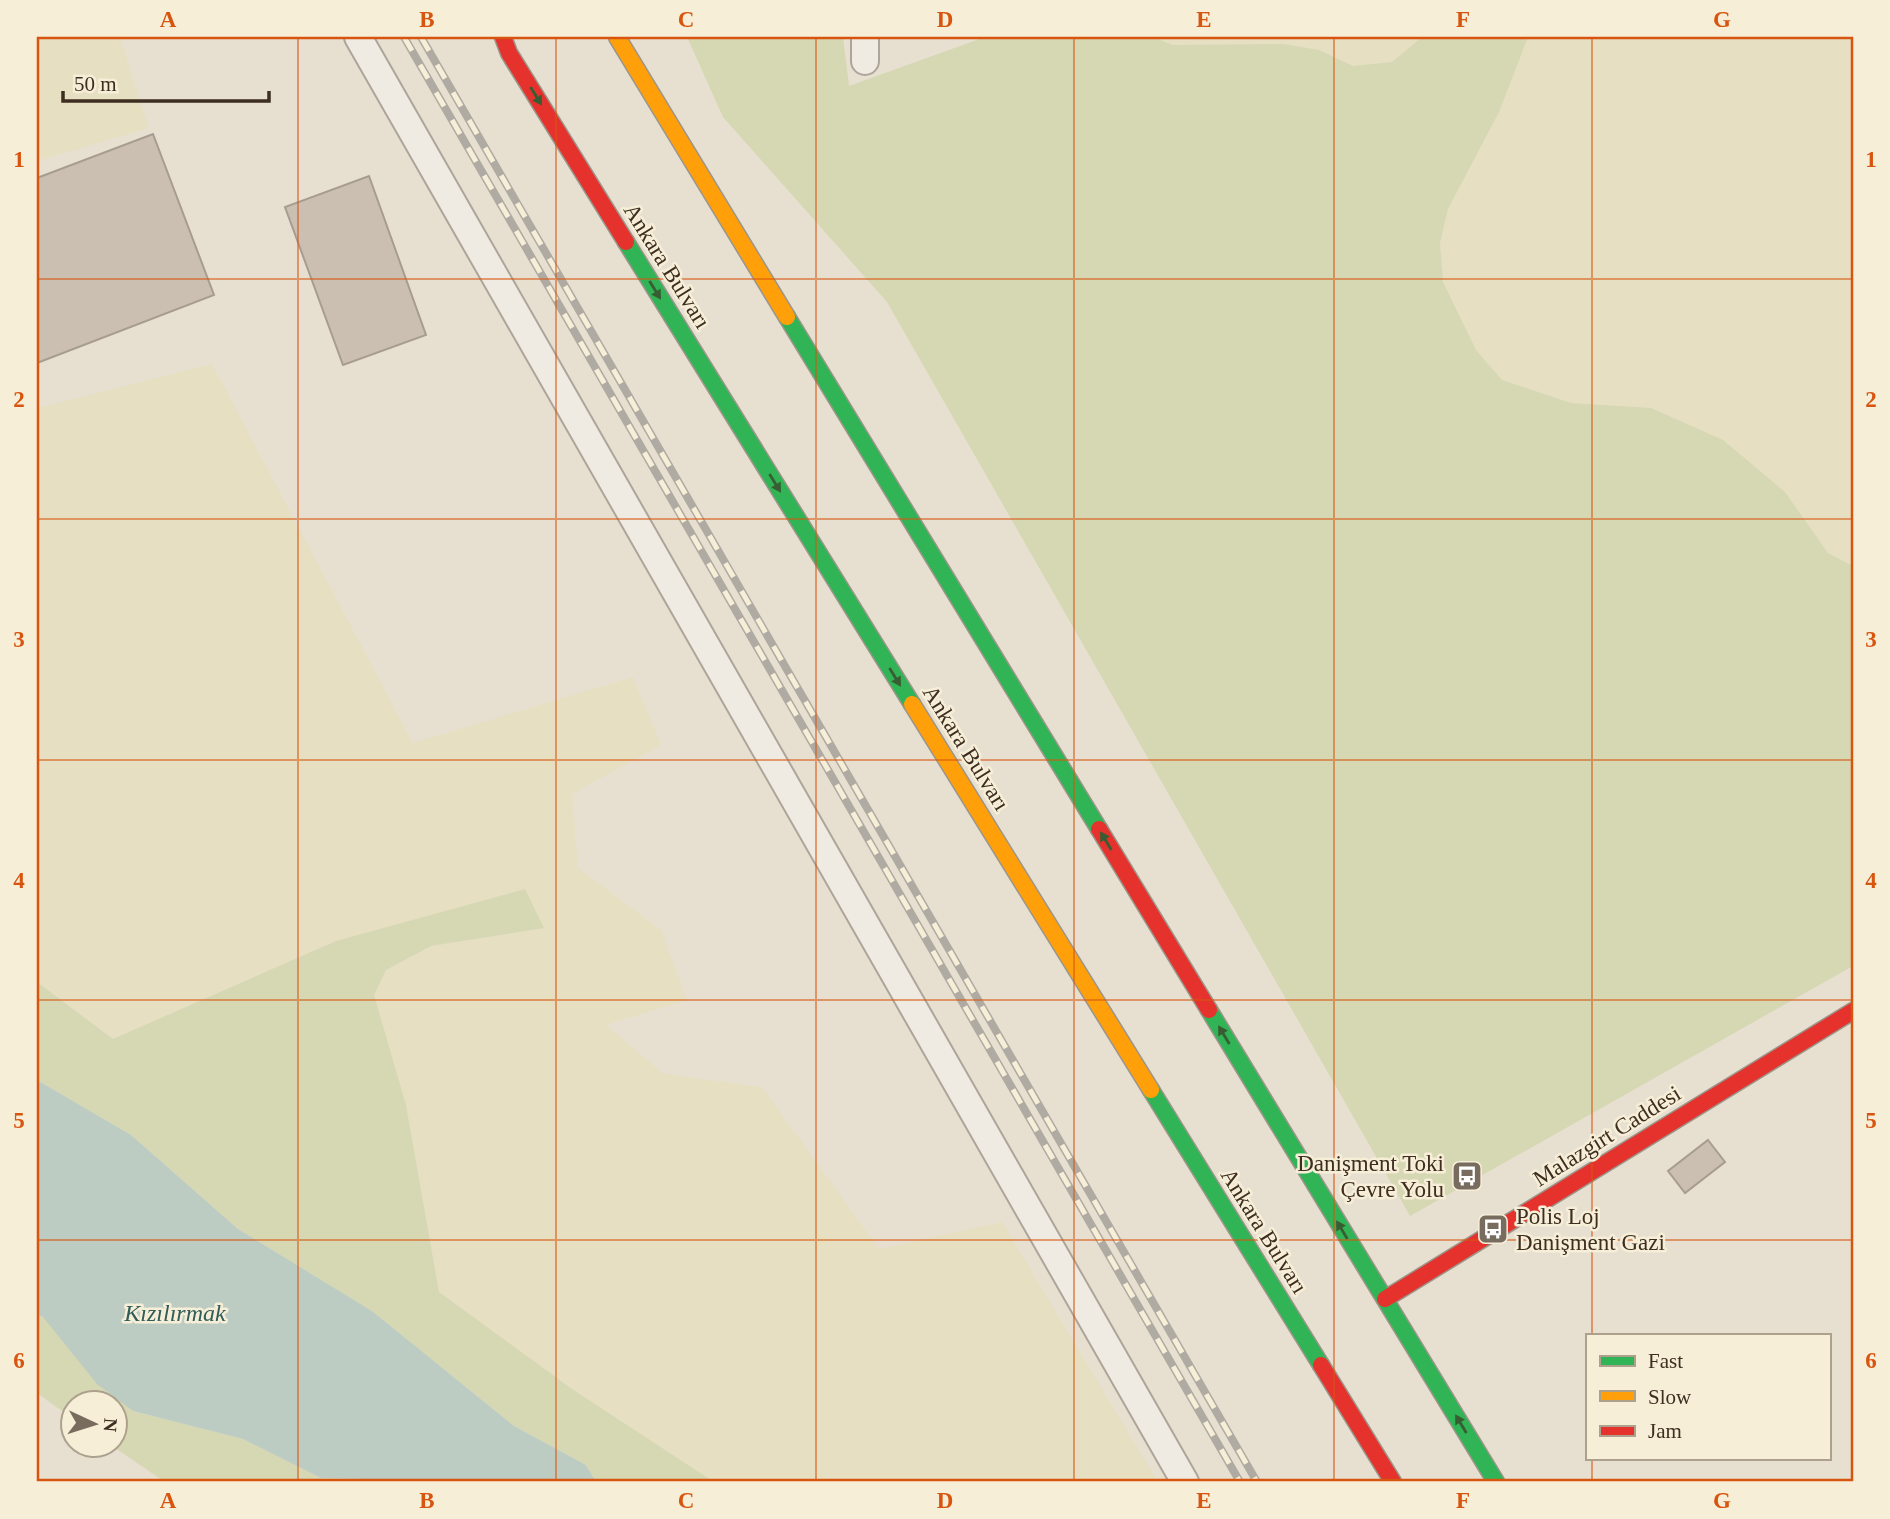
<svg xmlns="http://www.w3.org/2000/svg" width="1890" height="1519" font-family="'Times New Roman',serif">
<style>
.farmland{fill:#e6dfc2}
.green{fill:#d6d7b3}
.water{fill:#bcccc2}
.building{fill:#cbbfb2;stroke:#a89c90;stroke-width:2}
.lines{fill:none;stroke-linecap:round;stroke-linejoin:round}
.street-casing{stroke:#ada599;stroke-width:30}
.fast-casing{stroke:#9c958a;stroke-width:19}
.slow-casing{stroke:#9c958a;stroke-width:19}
.jam-casing{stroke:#9c958a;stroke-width:19}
.street{stroke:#efebe3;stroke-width:26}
.fast{stroke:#30b455;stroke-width:16}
.slow{stroke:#ff9f0a;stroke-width:16}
.jam{stroke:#e5322d;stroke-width:16}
.rail-casing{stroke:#afaaa2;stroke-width:8}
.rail{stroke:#f7eed8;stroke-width:5;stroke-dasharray:16;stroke-linecap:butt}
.oneway{fill:#385d33}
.grid{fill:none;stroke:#d7550e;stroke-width:2;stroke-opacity:0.55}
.labels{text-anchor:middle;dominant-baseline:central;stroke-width:5;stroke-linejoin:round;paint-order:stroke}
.street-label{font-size:23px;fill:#3d2e20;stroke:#f7eed8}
.poi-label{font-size:23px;fill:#3d2e20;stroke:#f7eed8;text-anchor:end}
.water-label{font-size:24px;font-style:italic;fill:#2f5d5a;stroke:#f7eed8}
.neatline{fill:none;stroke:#d7550e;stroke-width:2.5}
.grid-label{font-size:23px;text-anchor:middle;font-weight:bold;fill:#d7550e}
</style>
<rect width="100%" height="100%" fill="#e7e0d1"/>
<!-- farmland -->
<path class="farmland" d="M37 37H120L149 128 37 161Z
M1153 37H1422L1392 62 1353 66 1319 50 1284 44 1173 45Z
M1528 37H1853V566L1828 553 1785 492 1651 408 1571 403 1502 380 1476 350 1443 282 1440 243 1448 209 1499 112Z
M212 364 413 743 633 677 661 745 572 794 578 868 661 930 687 1000 606 1025 664 1074 762 1087 879 1249 1002 1222 1158 1482H714L572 1389 439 1292 406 1105 373 995 386 970 431 946 543 928 336 941 113 1039 37 982V408Z"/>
<!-- green -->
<path class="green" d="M687 37H843L849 86 985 37H1153L1173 45 1284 44 1319 50 1353 66 1392 62 1422 37H1528L1499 112 1448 209 1440 243 1443 282 1476 350 1502 380 1571 403 1651 408 1723 440 1785 492 1828 553 1853 566V966L1410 1216 887 302 723 117Z
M525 889 544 928 431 946 386 970 374 995 406 1105 439 1292 572 1389 714 1482H596L586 1465 514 1426 372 1311 238 1229 131 1135 37 1080V982L113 1039 336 941Z
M37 1315 43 1317 133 1411 243 1439 321 1478 363 1479 369 1482H165L112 1446H116V1404H74L73 1419 37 1393Z"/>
<!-- water -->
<path class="water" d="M37 1080 131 1135 238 1229 372 1311 514 1426 586 1465 596 1482H369L363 1479 321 1478 243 1439 133 1411 97 1384 43 1317 37 1315Z"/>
<!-- building -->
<path class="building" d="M153 134 214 295 37 363V178Z
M369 176 426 335 343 365 285 207Z
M1708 1140 1725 1162 1685 1193 1668 1171Z"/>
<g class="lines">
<!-- street casing -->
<g class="street-casing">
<path id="street" d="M358 37 1185 1482
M865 37V61"/>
</g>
<!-- fast casing -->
<g class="fast-casing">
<path id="fast" d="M626 242 912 704
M787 317 1099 829
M1209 1010 1496 1482
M1151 1090 1321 1365"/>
</g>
<!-- slow casing -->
<g class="slow-casing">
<path id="slow" d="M617 37 787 317
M912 704 1151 1090"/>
</g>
<!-- jam casing -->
<g class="jam-casing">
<path id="jam" d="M503 37 509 53 626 242
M1099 829 1209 1010
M1385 1299 1853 1011
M1321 1365 1393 1482"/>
</g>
<!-- street -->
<use href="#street" class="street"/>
<!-- fast -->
<use href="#fast" class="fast"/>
<!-- slow -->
<use href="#slow" class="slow"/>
<!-- jam -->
<use href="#jam" class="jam"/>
<!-- rail casing -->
<g class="rail-casing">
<path id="rail" d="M404 37 1240 1482
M421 37 1257 1482"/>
</g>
<!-- rail -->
<use href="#rail" class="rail"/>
</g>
<!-- one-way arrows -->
<defs><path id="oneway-solid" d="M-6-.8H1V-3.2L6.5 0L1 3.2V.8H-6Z" transform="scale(1.75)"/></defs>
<g class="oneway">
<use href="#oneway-solid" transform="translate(536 96) rotate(58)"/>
<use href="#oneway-solid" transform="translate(655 290) rotate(58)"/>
<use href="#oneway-solid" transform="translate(775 483) rotate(58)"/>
<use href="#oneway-solid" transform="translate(895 677) rotate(58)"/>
<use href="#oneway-solid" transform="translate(1106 841) rotate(-121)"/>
<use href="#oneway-solid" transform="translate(1224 1035) rotate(-121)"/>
<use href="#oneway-solid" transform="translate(1342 1230) rotate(-121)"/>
<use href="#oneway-solid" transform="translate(1461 1424) rotate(-121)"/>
</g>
<!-- grid -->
<path class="grid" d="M298 37V1482M556 37V1482M816 37V1482M1074 37V1482M1334 37V1482M1592 37V1335M37 279H1853M37 519H1853M37 760H1853M37 1000H1853M37 1240H1853M1592 1458V1482"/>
<!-- icons -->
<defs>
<g id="bus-square" transform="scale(1.575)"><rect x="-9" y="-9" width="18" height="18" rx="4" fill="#786c5e" stroke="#f7eed8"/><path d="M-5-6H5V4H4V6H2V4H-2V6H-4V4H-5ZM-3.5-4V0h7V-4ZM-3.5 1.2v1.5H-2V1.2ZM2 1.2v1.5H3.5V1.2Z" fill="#fff"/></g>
</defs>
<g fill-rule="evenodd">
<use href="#bus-square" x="1467" y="1176"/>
<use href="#bus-square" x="1493" y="1229"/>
</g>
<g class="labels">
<!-- street labels -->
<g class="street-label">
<text transform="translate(667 266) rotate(58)">Ankara Bulvarı</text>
<text transform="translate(966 748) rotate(58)">Ankara Bulvarı</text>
<text transform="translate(1607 1136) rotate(-32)">Malazgirt Caddesi</text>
<text transform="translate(1264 1231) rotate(58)">Ankara Bulvarı</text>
</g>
<!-- poi labels -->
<g class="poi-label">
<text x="1444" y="1163">Danişment Toki<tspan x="1444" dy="26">Çevre Yolu</tspan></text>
<text x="1516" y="1216" text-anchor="start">Polis Loj<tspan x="1516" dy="26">Danişment Gazi</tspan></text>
</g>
<!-- water labels -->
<g class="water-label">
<text x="175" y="1313">Kızılırmak</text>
</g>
</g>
<!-- border -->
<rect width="1890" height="1519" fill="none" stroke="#f7eed8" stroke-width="77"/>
<!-- legend -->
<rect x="1586" y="1334" width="245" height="126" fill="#f7eed8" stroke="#ada18e" stroke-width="2"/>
<rect x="1600" y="1356" width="35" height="10" fill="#30b455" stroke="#ada18e" stroke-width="2"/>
<text x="1648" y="1368" font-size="21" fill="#3d2e20">Fast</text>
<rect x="1600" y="1391" width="35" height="10" fill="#ff9f0a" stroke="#ada18e" stroke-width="2"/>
<text x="1648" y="1404" font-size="21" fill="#3d2e20">Slow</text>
<rect x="1600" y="1426" width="35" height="10" fill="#e5322d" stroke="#ada18e" stroke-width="2"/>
<text x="1648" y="1438" font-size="21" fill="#3d2e20">Jam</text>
<!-- north arrow -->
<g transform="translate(94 1424) rotate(94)"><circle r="33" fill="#f7eed8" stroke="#ada18e" stroke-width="2"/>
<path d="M0-5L12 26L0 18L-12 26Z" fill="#786c5e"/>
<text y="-10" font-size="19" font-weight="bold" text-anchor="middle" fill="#3d2e20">N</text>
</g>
<!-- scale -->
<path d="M63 91v10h206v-10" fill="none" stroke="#3d2e20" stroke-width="3.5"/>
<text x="74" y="91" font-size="21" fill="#3d2e20" stroke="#f7eed8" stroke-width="5" paint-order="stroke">50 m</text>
<rect x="38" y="38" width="1814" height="1442" class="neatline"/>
<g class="grid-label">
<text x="168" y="27">A</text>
<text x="427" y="27">B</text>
<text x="686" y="27">C</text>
<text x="945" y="27">D</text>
<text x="1204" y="27">E</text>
<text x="1463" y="27">F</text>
<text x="1722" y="27">G</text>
<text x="19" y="167">1</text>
<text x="1871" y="167">1</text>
<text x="19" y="407">2</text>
<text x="1871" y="407">2</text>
<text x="19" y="647">3</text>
<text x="1871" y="647">3</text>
<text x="19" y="888">4</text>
<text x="1871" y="888">4</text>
<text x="19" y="1128">5</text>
<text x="1871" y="1128">5</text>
<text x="19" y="1368">6</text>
<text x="1871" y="1368">6</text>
<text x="168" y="1508">A</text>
<text x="427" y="1508">B</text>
<text x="686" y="1508">C</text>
<text x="945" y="1508">D</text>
<text x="1204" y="1508">E</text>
<text x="1463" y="1508">F</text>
<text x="1722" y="1508">G</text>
</g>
</svg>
